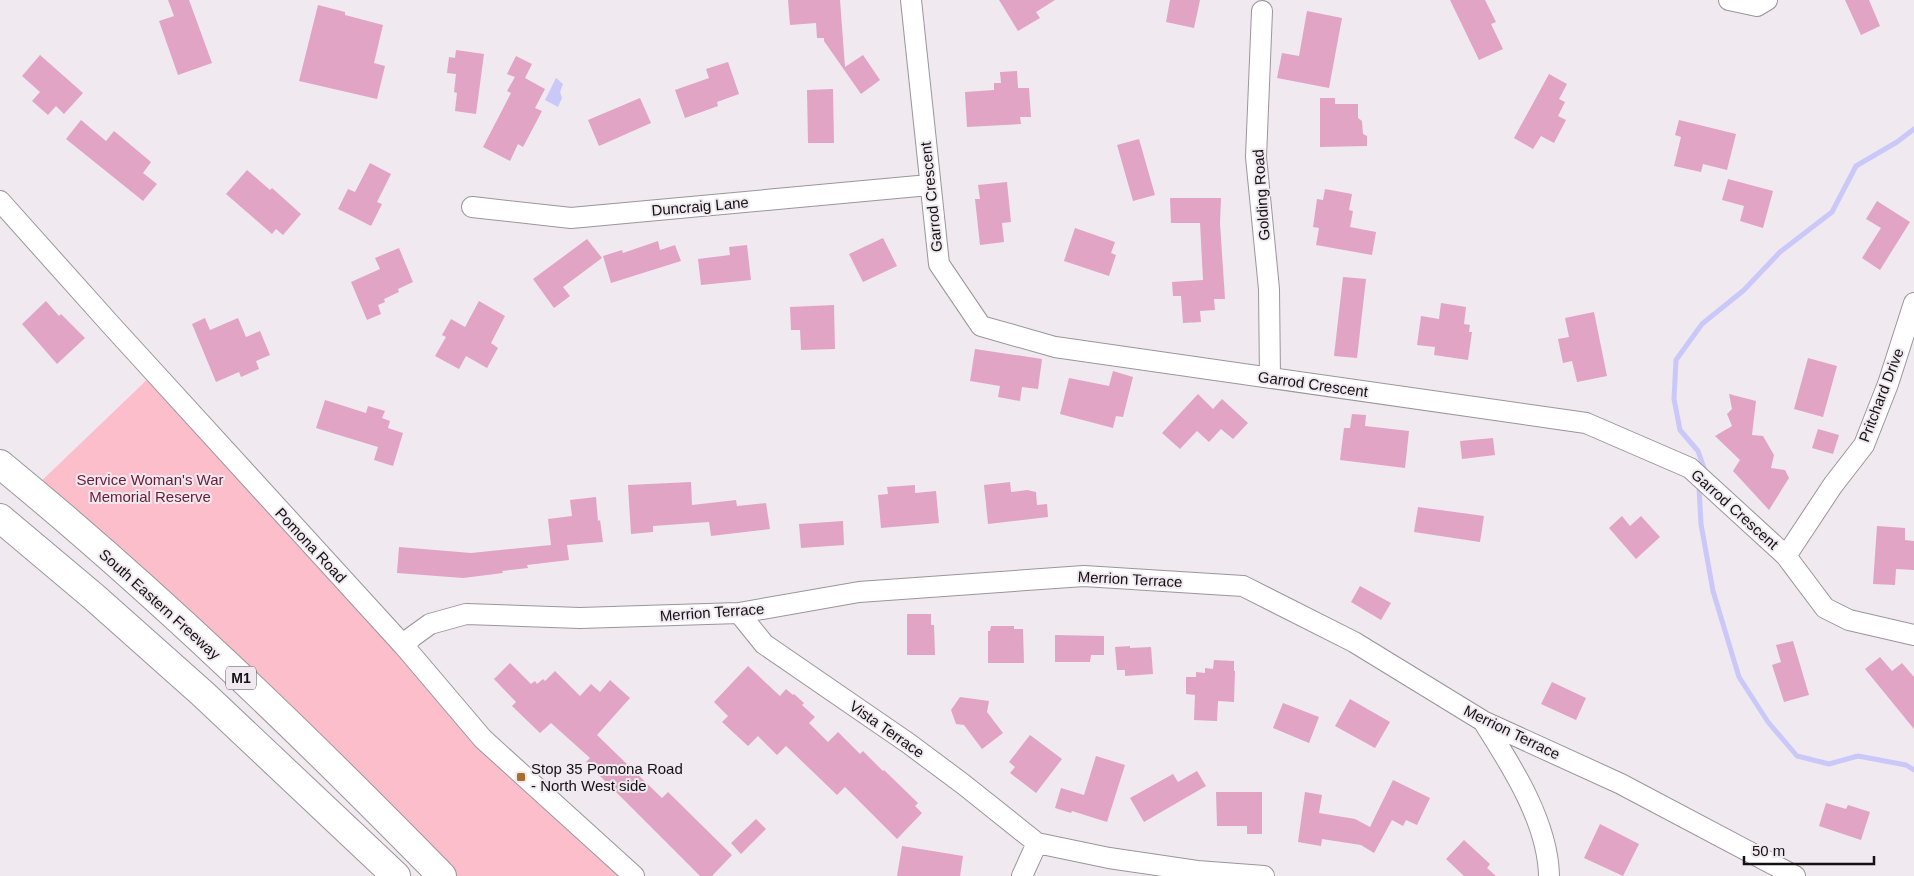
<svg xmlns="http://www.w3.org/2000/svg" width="1914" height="876" font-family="Arial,sans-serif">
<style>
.green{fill:#fbbeca}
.water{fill:#cac8f8}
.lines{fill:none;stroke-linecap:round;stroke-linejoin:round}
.stream{stroke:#cac8f8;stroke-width:5}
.building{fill:#e1a4c4}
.minor-casing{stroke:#9b959b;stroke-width:22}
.motorway-casing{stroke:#9b959b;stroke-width:30}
.minor{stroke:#fff;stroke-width:20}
.motorway{stroke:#fff;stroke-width:28}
.poi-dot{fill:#a76e2d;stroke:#f0e9f0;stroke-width:2}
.labels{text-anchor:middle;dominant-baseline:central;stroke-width:4;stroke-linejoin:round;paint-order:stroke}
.shield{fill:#f0e9f0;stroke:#555255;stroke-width:1}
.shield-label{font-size:14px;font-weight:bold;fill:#131113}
.street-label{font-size:15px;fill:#131113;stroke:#f0e9f0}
.park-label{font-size:15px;fill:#6a1b34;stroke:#f0e9f0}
.poi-label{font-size:15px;fill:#131113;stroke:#f0e9f0;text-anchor:start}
</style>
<rect width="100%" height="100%" fill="#f0e9f0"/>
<!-- green -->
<path class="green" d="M154 373 483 739 634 876H442L32 490Z"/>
<!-- water -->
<path class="water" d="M556 78 563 84 560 92 562 98 558 107 545 100Z"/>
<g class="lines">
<!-- stream -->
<path class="stream" d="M1705 471 1698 451 1680 430 1674 399 1676 360 1702 324 1744 290 1780 252 1832 212 1856 166 1897 142 1914 129
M1699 487 1701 524 1713 591 1739 677 1768 722 1797 756 1829 764 1858 756 1906 765 1914 770"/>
</g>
<!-- building -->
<path class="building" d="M168 0H189L212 63 178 75 159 21 174 16Z
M788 0H840L845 67 863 55 880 80 861 94 824 41V38H817L816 23 790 25Z
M999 0H1055L1036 12 1040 18 1018 31Z
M1170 0H1200L1194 28 1166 22Z
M1450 0H1485L1496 22 1491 24 1503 49 1479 60Z
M1845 0H1869L1880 26 1861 35Z
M318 5 345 12V15L383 25 374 63 385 66 377 99 299 81Z
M1307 11 1342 18 1329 88 1277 78 1282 53 1299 56Z
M456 50 484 54 476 114 455 111 457 93 454 92 456 74 447 73 449 57 455 58Z
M40 55 83 93 64 114 56 106 48 115 32 101 40 92 22 76Z
M516 56 532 64 525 78 545 89 535 108 542 111 523 147 518 144 510 161 483 147 511 93 507 91 515 77 507 74Z
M728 62 739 94 717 102 718 106 685 118 675 90 709 78 706 69Z
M1017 71 1018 88H1029L1031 117H1020L1021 124 967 127 965 92 994 90V83H1001L1000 72Z
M1549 74 1567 84 1559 99 1565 102 1558 116 1566 120 1554 143 1541 136 1533 149 1514 138Z
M833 89 834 143H808L807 90Z
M640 98 651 123 599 146 588 120Z
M1320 98H1335V104H1358V118L1362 121 1363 134 1367 136V146L1320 147Z
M81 120 106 141 114 131 151 162 143 173 157 184 143 201 66 139Z
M1679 120 1736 134 1727 170 1703 164 1701 172 1674 166 1681 137 1675 135Z
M1139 139 1155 195 1133 201 1117 145Z
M370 163 391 174 377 202 382 204 371 226 338 209 348 189 355 192Z
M247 170 270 190 272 188 301 214 283 235 276 229 272 234 226 194Z
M1728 179 1773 191 1763 228 1740 221 1744 206 1722 200Z
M1007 182 1011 222 1002 223 1004 242 980 245 975 199H980L978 185Z
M1325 189 1352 194 1349 210 1353 211 1350 227 1376 232 1372 255 1316 245 1319 228 1313 227 1317 199 1323 200Z
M1170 198H1221L1220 223 1225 299H1214L1215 310 1200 311 1201 322 1183 323 1181 296H1173L1172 282 1203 280 1200 223H1171Z
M1877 201 1910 222 1880 270 1862 258 1881 228 1866 219Z
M1075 228 1115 242 1111 253 1116 255 1109 276 1064 261Z
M883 238 897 266 863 282 849 254Z
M587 239 602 258 563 287 570 296 554 308 533 279Z
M658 241 660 250 675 245 681 261 611 283 603 256 622 250 623 253Z
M747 245 751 280 701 285 698 259 730 255 729 247Z
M399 248 413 282 398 289 399 292 384 299 385 302 378 305 381 314 367 320 351 282 380 269 375 258Z
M1343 277 1366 279 1357 358 1334 356Z
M46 301 59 316 61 314 85 338 57 364 22 324Z
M479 301 505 316 491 343 498 348 487 368 466 356 459 369 435 356 446 337 442 335 451 319 465 327Z
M1441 303 1466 307 1464 324 1470 325 1469 332H1472L1468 360 1434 355 1435 347 1417 345 1421 316 1439 319Z
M834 305 835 349 801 350 800 330H791L790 307Z
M1594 312 1607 376 1577 382 1572 361 1563 363 1558 339 1569 337 1565 318Z
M205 318 210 330 238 318 246 337 260 331 270 355 256 361 259 369 241 377 239 372 216 382 192 324Z
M975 349 1042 359 1038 389 1022 387 1020 401 998 397 1000 386 970 381Z
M1808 358 1837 366 1823 417 1794 409Z
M1113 371 1133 377 1123 417 1116 416 1113 428 1060 414 1069 378 1109 386Z
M1198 394 1213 409 1222 399 1248 423 1233 439 1221 429 1209 442 1197 431 1180 449 1162 433Z
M1729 394 1756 401 1752 435 1763 436 1774 455 1771 468 1785 470 1789 478 1769 510 1733 471 1740 460 1715 436 1732 426 1727 414 1732 409Z
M325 400 366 413 368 406 385 411 382 418 390 421 388 428 403 433 393 466 374 460 378 447 316 428Z
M1352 414 1366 415 1365 426 1409 431 1405 468 1340 460 1344 428H1350Z
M1818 429 1839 435 1833 454 1812 448Z
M1493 438 1495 455 1462 459 1460 441Z
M691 482 692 505 736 500 737 506 766 503 770 529 711 536 709 522 653 526V532L631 534 628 485Z
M1010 482 1011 492 1027 490 1036 492 1037 505 1047 504 1048 517 988 524 984 485Z
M915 485V493L936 491 939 523 881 528 878 495 888 494 887 487Z
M596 497 598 521 600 520 603 542 567 545 569 560 527 565 528 568 502 571 503 573 463 578 397 573 399 547 471 553 551 545 548 519 572 516 570 500Z
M1418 507 1484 516 1480 542 1414 532Z
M1622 516 1630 526 1641 516 1660 537 1636 559 1609 528Z
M843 521 844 545 801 548 799 524Z
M1877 526 1905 528V540L1914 541V570L1896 569 1895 585 1873 584Z
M1360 586 1391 603 1381 620 1351 602Z
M907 614H931V625H934L935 655H907Z
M991 626H1014V629H1023L1024 663H988V631H990Z
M1055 635 1104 636V655H1091L1090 662H1055Z
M1793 641 1809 695 1784 702 1772 665 1781 662 1776 645Z
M1130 646V648L1151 647 1153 674 1125 676V670H1117L1115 647Z
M1880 657 1892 671 1902 663 1914 677V729L1865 669Z
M1214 660 1234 661V671H1235L1234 702 1218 701 1217 721 1194 720 1195 695 1186 694V677H1196V672L1205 673V668L1213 669Z
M510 663 531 684 535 681 537 684 543 679 545 681 555 671 580 696 591 684 600 692 610 680 630 698 597 735 662 798 668 792 732 855 712 876H700L586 762 590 758 551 723 540 733 512 706 516 702 494 679Z
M748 666 780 696 786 689 793 695 794 694 804 703 802 705 815 717 809 723 828 742 838 732 860 754 863 751 883 771 884 770 918 803 915 806 922 813 897 839 845 787 837 795 786 746 777 755 758 736 748 746 722 722 728 716 714 702Z
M1552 682 1586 698 1576 720 1541 704Z
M960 697 989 701 987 712 1003 733 982 749 964 725 956 724 951 710Z
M1350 699 1390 722 1375 748 1335 726Z
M1283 703 1319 717 1309 743 1273 728Z
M1030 735 1062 759 1036 793 1010 773 1015 767 1009 762Z
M1096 756 1125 765 1107 822 1072 811 1071 813 1055 808 1061 788 1084 795Z
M1197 771 1206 786 1144 822 1130 798 1173 774 1178 782Z
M1393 780 1430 798 1417 825 1406 820 1403 826 1392 820 1374 853 1361 845 1322 839 1321 846 1298 842 1305 792 1322 795 1319 813 1355 819 1370 827Z
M1216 792H1262V834H1247V826H1217Z
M1826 803 1846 809 1848 805 1870 812 1861 840 1819 826Z
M756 819 766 829 741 854 731 843Z
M1600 824 1639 844 1623 876 1584 858Z
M1464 840 1490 864 1487 868 1496 876H1464L1446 859Z
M902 846 963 856 960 876H897Z"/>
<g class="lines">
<!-- minor casing -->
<g class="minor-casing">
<path id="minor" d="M911 0 939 264 981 326 1055 347 1586 423 1690 468 1786 556 1825 608 1849 620 1914 635
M1729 0 1757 6 1767 0
M1262 11 1256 157 1269 289 1270 378
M0 201 111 325 404 646 483 739 634 876
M472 207 571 218 929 185
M1786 556 1833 485 1864 445 1888 384 1914 303
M739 613 764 644 908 743 963 784 1037 843 1109 858 1197 871 1264 876
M404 646 412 637 430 624 466 614 580 618 739 613 859 592 1084 576 1243 586 1354 642 1483 721 1621 784 1795 876
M1483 721C1511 765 1548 822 1549 876
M1022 876 1037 843"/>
</g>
<!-- motorway casing -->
<g class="motorway-casing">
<path id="motorway" d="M0 464C156 592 301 732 442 876
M0 518 94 597 203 694 396 876"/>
</g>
<!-- minor -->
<use href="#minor" class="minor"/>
<!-- motorway -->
<use href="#motorway" class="motorway"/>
</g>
<!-- markers -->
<rect class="poi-dot" x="516" y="772" width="10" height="10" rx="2.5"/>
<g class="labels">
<!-- shield labels -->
<rect class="shield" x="226" y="666.5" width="30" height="23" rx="4"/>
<g class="shield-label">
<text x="241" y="678">M1</text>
</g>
<!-- street labels -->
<g class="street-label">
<text transform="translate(1261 195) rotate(-94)">Golding Road</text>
<text transform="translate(931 197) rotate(-96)">Garrod Crescent</text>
<text transform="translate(700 206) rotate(-5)">Duncraig Lane</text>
<text transform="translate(1313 384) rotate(8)">Garrod Crescent</text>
<text transform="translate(1881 395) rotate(-69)">Pritchard Drive</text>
<text transform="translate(1735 509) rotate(42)">Garrod Crescent</text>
<text transform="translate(311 545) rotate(47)">Pomona Road</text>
<text transform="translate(1130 579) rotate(3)">Merrion Terrace</text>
<text transform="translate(160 604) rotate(42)">South Eastern Freeway</text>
<text transform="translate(712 612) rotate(-4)">Merrion Terrace</text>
<text transform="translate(887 729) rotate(35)">Vista Terrace</text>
<text transform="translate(1512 732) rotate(26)">Merrion Terrace</text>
</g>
<!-- park labels -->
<g class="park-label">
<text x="150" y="479">Service Woman's War<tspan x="150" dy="17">Memorial Reserve</tspan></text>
</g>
<!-- poi labels -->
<g class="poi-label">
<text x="531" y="768">Stop 35 Pomona Road<tspan x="531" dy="17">- North West side</tspan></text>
</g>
</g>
<!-- scale -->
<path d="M1744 856v8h130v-8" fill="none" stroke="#131113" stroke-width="2.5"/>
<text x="1752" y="856" font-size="15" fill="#131113" stroke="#f0e9f0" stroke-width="4" paint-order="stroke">50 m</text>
</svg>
